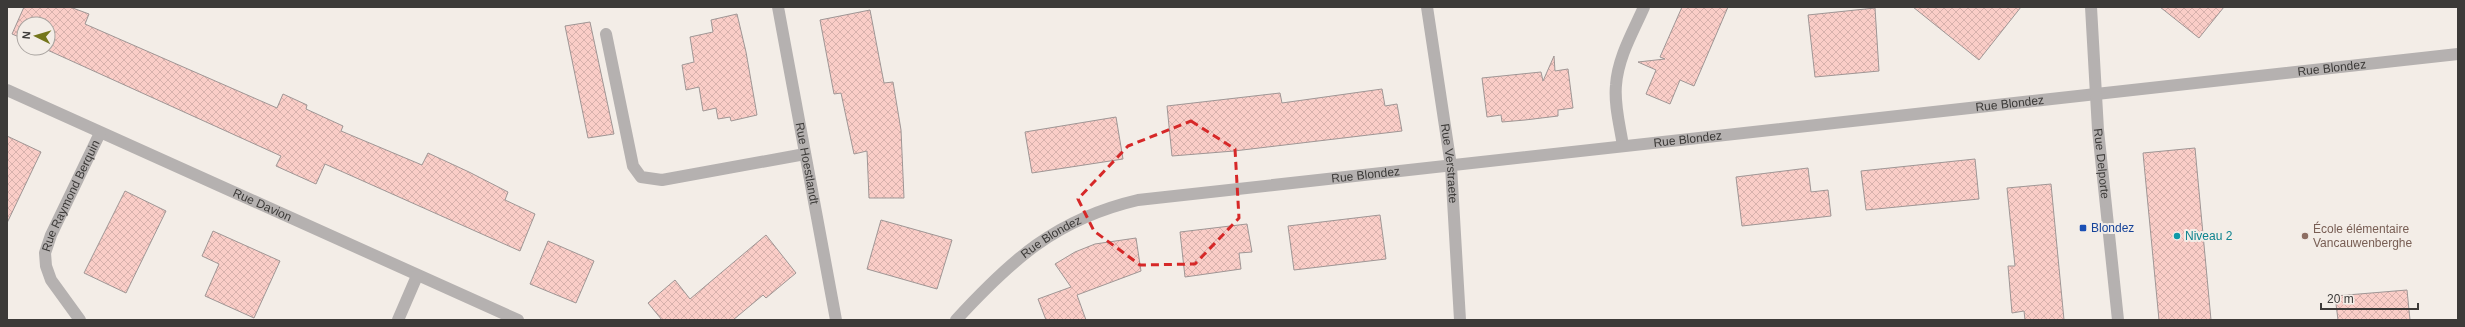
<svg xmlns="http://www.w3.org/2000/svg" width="2465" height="327" font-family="Arial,sans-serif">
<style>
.building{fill:url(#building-cross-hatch);stroke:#9f9695}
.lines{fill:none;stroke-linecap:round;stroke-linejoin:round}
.service{stroke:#b5b1b0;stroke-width:12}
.minor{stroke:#b5b1b0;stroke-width:12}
.tertiary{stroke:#b5b1b0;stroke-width:12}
.marked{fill:none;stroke:#d62828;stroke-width:3;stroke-dasharray:8 5;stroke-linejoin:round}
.transit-dot{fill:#1a4fb4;stroke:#f3ede7;stroke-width:1.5}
.culture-dot{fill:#0f9aa8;stroke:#f3ede7;stroke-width:1.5}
.education-dot{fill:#8d6e63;stroke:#f3ede7;stroke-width:1.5}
.labels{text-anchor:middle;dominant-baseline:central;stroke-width:4;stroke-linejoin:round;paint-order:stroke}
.street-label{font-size:12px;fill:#3c3a38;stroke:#f3ede7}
.transit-label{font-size:12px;fill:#164399;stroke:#f3ede7;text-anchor:start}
.education-label{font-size:12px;fill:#785e54;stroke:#f3ede7;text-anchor:start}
.culture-label{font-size:12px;fill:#0d838f;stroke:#f3ede7;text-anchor:start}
</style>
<defs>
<pattern id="building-cross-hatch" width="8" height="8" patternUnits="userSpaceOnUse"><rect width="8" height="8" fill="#facdc7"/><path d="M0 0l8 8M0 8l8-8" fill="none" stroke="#d7b1ac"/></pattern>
</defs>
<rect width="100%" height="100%" fill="#f3ede7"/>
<!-- building -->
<path class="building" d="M24 7H70L89 14 85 24 277 108 283 94 307 105 306 109 343 126 341 131 422 165 428 153 469 172 508 192 505 200 535 214 520 251 325 164 316 184 276 166 281 156 43 48H48V24H24V39L12 34Z
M1682 7H1728L1694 86 1680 80 1670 104 1646 94 1656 70 1638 62 1665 59 1660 57Z
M1913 7H2021L1979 60Z
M2160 7H2224L2199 38Z
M1875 8 1879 71 1815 77 1808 15Z
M870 10 884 83 893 82 901 130 904 198H869L867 151 854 154 841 93 834 94 820 20Z
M737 14 746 52 757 115 731 121 730 117 718 119 716 108 703 111 699 87 686 90 682 65 694 62 690 37 713 32 711 20Z
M590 22 614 134 588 138 565 26Z
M1554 56 1555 71 1568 69 1573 108 1558 110V116L1525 120 1502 122 1501 115 1487 117 1482 78 1541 72 1543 81Z
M1382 89 1385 106 1397 104 1402 131 1234 151 1172 156 1167 106 1280 93 1282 103Z
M1116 117 1123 159 1032 173 1025 132Z
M7 136 41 152 7 223Z
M2195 148 2211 320H2159L2143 153Z
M1975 159 1979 199 1866 210 1861 171Z
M1808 168 1811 192 1828 190 1831 216 1742 226 1736 177Z
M2051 184 2064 320H2025L2024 311 2012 313 2008 266H2015L2007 188Z
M125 191 166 211 126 293 84 273Z
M1380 215 1386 259 1294 270 1288 226Z
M881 220 952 240 937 289 867 269Z
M1247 224 1252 252 1239 253 1241 269 1185 277 1180 232Z
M213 231 280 261 254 318 205 296 219 264 202 256Z
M766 235 796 273 766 298 763 295 733 320H662L648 303 675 280 690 299Z
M1136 238 1141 271 1077 295 1086 320H1046L1038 299 1071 287 1055 264 1075 252 1095 244Z
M548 241 594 261 576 303 530 284Z
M2407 290 2410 320H2338L2335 296Z"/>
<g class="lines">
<!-- service -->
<path class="service" d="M606 34 633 166 641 177 662 180 805 154"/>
<!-- minor -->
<g class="minor">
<path id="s1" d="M778 7 836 320"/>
<path id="s2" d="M1427 7 1451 166 1460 320"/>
<path id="s3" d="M7 90 518 320"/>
<path d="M1623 146C1620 126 1614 105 1616 85 1618 57 1633 32 1644 7"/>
<path id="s4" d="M80 320 51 280 46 266 45 253 51 235 100 133"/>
<path d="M398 320 417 276"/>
<path id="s5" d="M956 320C1011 260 1056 219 1138 200L2458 54"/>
</g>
<!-- tertiary -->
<path class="tertiary" id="s6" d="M2091 7 2098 130 2118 320"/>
</g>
<!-- marked area -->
<path class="marked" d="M1191 121 1235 149 1239 218 1195 264 1140 265 1094 231 1078 199 1128 146Z"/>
<!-- markers -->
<rect class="transit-dot" x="2079" y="224" width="8" height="8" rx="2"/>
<circle class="culture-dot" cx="2177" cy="236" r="4"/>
<circle class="education-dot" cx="2305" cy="236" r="4"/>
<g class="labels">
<!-- street labels -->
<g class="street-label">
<text stroke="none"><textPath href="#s5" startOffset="1423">Rue Blondez</textPath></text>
<text stroke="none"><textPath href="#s5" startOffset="1099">Rue Blondez</textPath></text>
<text stroke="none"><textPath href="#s5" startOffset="775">Rue Blondez</textPath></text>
<text stroke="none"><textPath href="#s2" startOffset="158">Rue Verstraete</textPath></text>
<text stroke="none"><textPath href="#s1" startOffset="159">Rue Hoestlandt</textPath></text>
<text stroke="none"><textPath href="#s6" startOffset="157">Rue Delporte</textPath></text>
<text stroke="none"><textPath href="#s5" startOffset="451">Rue Blondez</textPath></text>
<text stroke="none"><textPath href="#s4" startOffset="140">Rue Raymond Berquin</textPath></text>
<text stroke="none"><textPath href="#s3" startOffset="280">Rue Davion</textPath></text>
<text stroke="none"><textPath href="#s5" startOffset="127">Rue Blondez</textPath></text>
</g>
<!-- transit labels -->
<g class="transit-label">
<text x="2091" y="228">Blondez</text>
</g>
<!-- education labels -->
<g class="education-label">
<text x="2313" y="229">École élémentaire<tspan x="2313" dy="14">Vancauwenberghe</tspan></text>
</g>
<!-- culture labels -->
<g class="culture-label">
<text x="2185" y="236">Niveau 2</text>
</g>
</g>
<!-- border -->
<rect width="2465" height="327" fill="none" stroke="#3c3a38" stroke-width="16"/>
<!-- north arrow -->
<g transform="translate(36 36) rotate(275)"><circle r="19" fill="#f3ede7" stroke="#aaa5a1"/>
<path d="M0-3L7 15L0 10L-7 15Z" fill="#74751b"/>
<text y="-6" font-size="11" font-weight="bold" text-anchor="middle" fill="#3c3a38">N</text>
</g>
<!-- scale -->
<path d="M2321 303v6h97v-6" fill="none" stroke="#3c3a38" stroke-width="2"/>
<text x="2327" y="303" font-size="12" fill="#3c3a38" stroke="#f3ede7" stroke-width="3" paint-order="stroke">20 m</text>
</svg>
